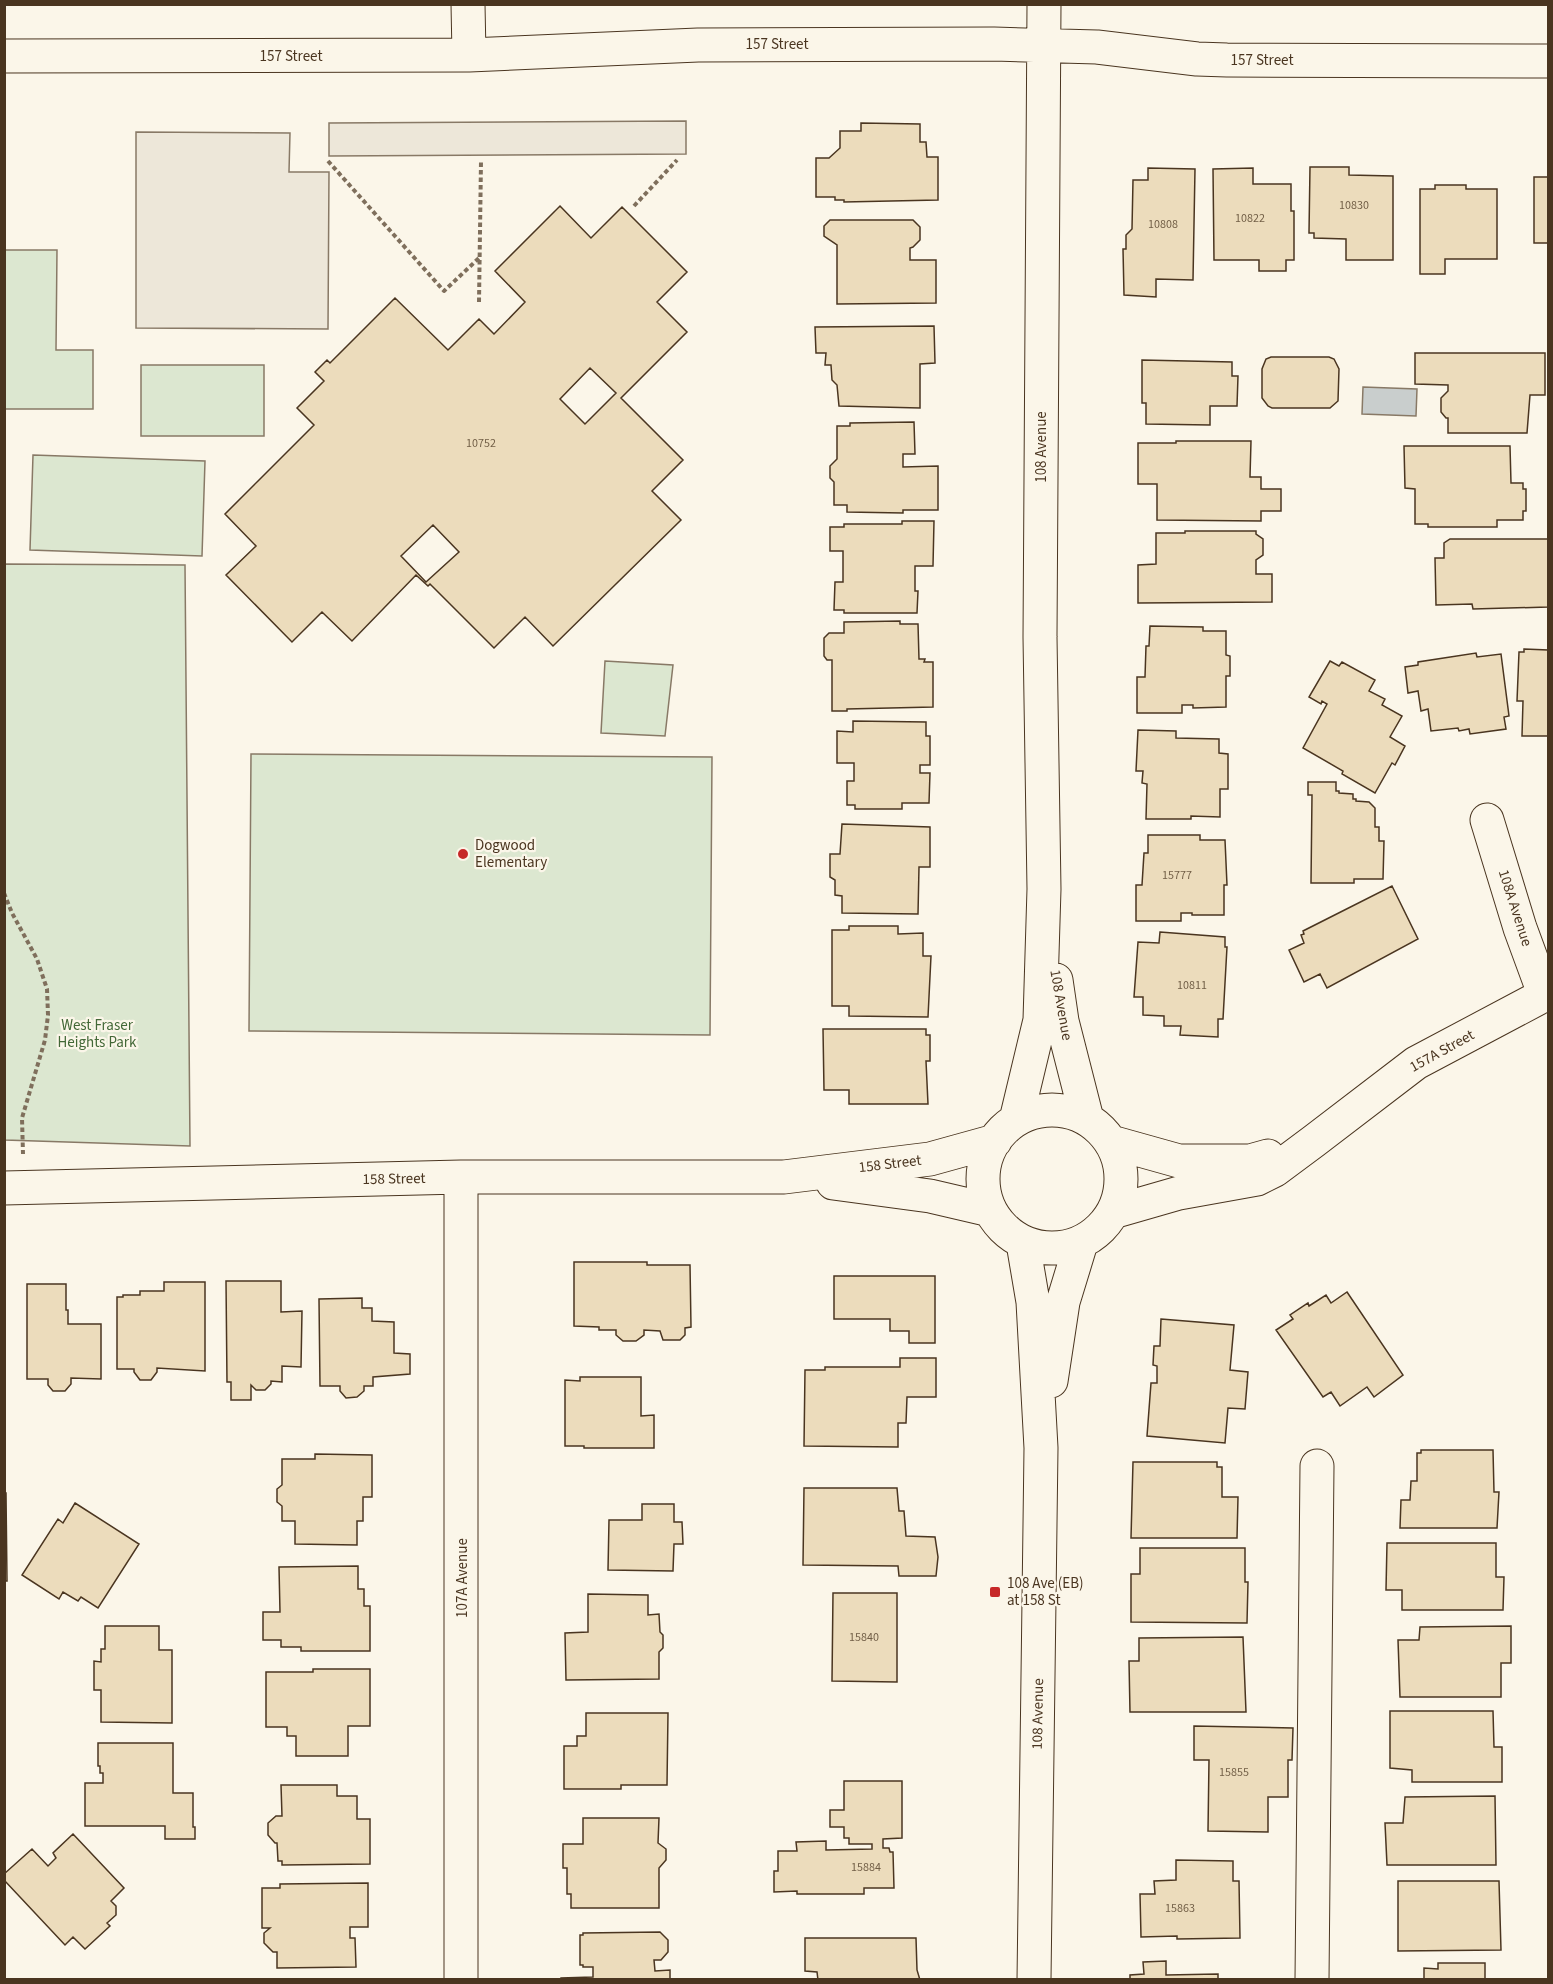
<svg xmlns="http://www.w3.org/2000/svg" width="1553" height="1984" font-family="'Source Sans 3',sans-serif">
<style>
.green{fill:#dce7d0;stroke:#887966;stroke-width:1.5}
.parking{fill:#ede7d9;stroke:#887966;stroke-width:1.5}
.water{fill:#c9cecd;stroke:#887966;stroke-width:1.5}
.building{fill:#ecdcbc;stroke:#4a3520;stroke-width:1.5;fill-rule:evenodd}
.lines{fill:none;stroke-linecap:round;stroke-linejoin:round}
.minor-casing{stroke:#4a3520;stroke-width:35}
.path{stroke:#7f6f5c;stroke-width:4;stroke-dasharray:4.5 3;stroke-linecap:butt}
.minor{stroke:#fbf6e9;stroke-width:33}
.poi-dot{fill:#c62828;stroke:#fbf6e9;stroke-width:2}
.labels{text-anchor:middle;dominant-baseline:central;stroke-width:4.5;stroke-linejoin:round;paint-order:stroke}
.number-label{font-size:12px;fill:#725f47}
.street-label{font-size:15px;fill:#4a3520;stroke:#fbf6e9}
.poi-label{font-size:15px;fill:#4a3520;stroke:#fbf6e9;text-anchor:start}
.park-label{font-size:15px;fill:#436837;stroke:#fbf6e9}
</style>
<rect width="100%" height="100%" fill="#fbf6e9"/>
<!-- green -->
<path class="green" d="M5 250H57L56 350H93V409H5Z
M141 365H264V436H141Z
M33 455 205 461 202 556 30 550Z
M5 564 185 565 190 1146 5 1140Z
M605 661 673 665 665 736 601 733Z
M251 754 712 757 710 1035 249 1031Z"/>
<!-- parking -->
<path class="parking" d="M686 121V154L329 156V123Z
M136 132 290 133 289 172H329L328 329 136 328Z"/>
<!-- water -->
<path class="water" d="M1363 387 1417 389 1416 416 1362 414Z"/>
<!-- building -->
<path class="building" d="M861 123 920 124V142H926L927 157H938V200L844 202V200H835V197H816V158H829L840 148V131H861Z
M1310 167H1349V175L1393 176V260H1346V239L1314 238V233H1309Z
M1148 168 1195 169 1193 280 1156 279V297L1124 295 1123 249H1126V235L1132 229 1133 180H1148Z
M1253 168V184H1291V211H1294V260H1286V271H1259V260H1214L1213 169Z
M1534 177H1548V243H1534Z
M1435 185H1466V189H1497V259H1445V274H1420V189H1435Z
M560 206 591 238 622 207 687 272 657 302 687 332 621 398 683 460 652 491 681 520 553 646 525 617 494 648 430 584 428 586 416 575 352 641 322 612 292 642 226 575 256 546 225 514 314 425 297 408 324 381 315 372 327 360 330 363 395 298 448 350 479 319 494 334 525 302 495 271ZM590 368 616 393 585 424 560 399ZM433 525 459 552 426 582 401 556Z
M830 220H913L920 227V240L913 247 910 248V260H936V303L837 304V245L824 236V226Z
M934 326 935 363 920 364V408L839 406 837 385 832 380 831 365H825L826 353H816L815 327Z
M1415 353H1545V395H1530L1527 433H1448V418H1446L1441 412V398L1448 391V385L1415 384Z
M1271 357H1329L1334 359 1339 369 1338 401 1330 408H1272L1268 406 1262 398V369L1266 359Z
M1142 360 1232 362V376H1238L1237 406H1210V425L1146 424V403H1142Z
M914 422 915 454H903V467L938 466V510H903V513L847 512V505H834V482L830 478V466L837 459V426H850V423Z
M1176 441H1251L1250 477H1261V489H1281V511H1261V521L1157 520V484H1138V443H1176Z
M1404 446H1510L1511 483H1523V489H1526V511H1523V520H1497V527H1428V524H1415V489L1405 488Z
M902 521H934L933 566H915V591H918L917 613H844V610H834L835 582H843V551H830V527H844V524H902Z
M1185 531H1256V534L1263 539V555L1256 560V574H1272V602L1138 603V565L1156 564V533H1185Z
M1450 539H1548V607L1473 609 1472 604 1436 605 1435 558H1444V543Z
M900 621V624H918L919 659H925L924 662H933V707L847 709V711H832V660H827L824 656V638L829 633H844V622Z
M1150 626 1203 627V631H1226V655L1230 656V676H1226V707L1193 708V705H1182V713H1137V677H1145L1146 646H1149Z
M1524 649 1548 650V736H1522L1523 701H1517L1519 652H1524Z
M1476 653 1477 657 1501 654 1509 716 1504 717 1506 729 1470 734 1469 729 1459 731 1458 728 1431 731 1428 709 1421 711 1418 691 1408 693 1405 667 1418 665V662Z
M1330 661 1339 666 1342 662 1375 680 1369 691 1385 699 1382 705 1402 716 1390 737 1405 746 1395 765 1392 763 1375 793 1342 774 1343 771 1303 748 1327 704 1322 701 1321 704 1309 697Z
M853 721 926 722V736H930V765H920V773H930L929 803H902V809H855V805H847V781H854V763H837V731L853 732Z
M1138 730 1176 731V738L1219 739V753L1228 754V789H1220V817L1191 816V819H1146L1147 784 1142 783 1143 771H1136Z
M1308 782H1336V791H1339V793L1353 794V799H1356V801L1369 802 1375 808V827H1379V841H1384L1383 879H1354V883H1311L1312 795H1308Z
M842 824 930 827V867H919L918 914 842 913V896L835 895V880L830 877V854H840Z
M1148 835H1200V840H1225L1227 885H1224V915H1192V913H1181V921H1136V885H1142L1144 853H1148Z
M1392 886 1418 939 1327 988 1320 974 1304 982 1289 950 1304 943 1301 935 1304 934 1303 931Z
M849 926H898V934L923 933V956H931L928 1017 849 1016V1006H832V930H849Z
M1160 932 1225 937V947H1227L1223 1019H1218V1037L1180 1035 1181 1026H1164V1016L1143 1015V997H1134L1138 942 1159 943Z
M823 1029H926V1035H930V1061H926L928 1104H849V1090H824Z
M574 1262H647V1265H690L691 1327 685 1328V1335L680 1340H663L660 1331 644 1330V1335L636 1341H623L616 1335V1330H599V1327L574 1326Z
M834 1276H935V1343H909V1331H890V1319H834Z
M226 1281H281V1312L302 1311 301 1367 282 1366V1382L271 1381V1384L265 1390H256L251 1385V1400H231V1382H227Z
M164 1282H205V1371L157 1368V1372L151 1380H140L134 1372V1369H117V1297H123V1295H140V1291H164Z
M27 1284H66V1310H68V1324H101V1379L71 1378V1384L65 1391H53L48 1385V1379H27Z
M1347 1292 1403 1375 1374 1397 1367 1387 1340 1406 1331 1392 1323 1397 1276 1330 1293 1319 1290 1315 1308 1303 1309 1306 1326 1295 1331 1303Z
M362 1298V1308H372V1321L394 1322V1353L410 1354V1374L373 1377V1386H364V1391L357 1397 346 1398 340 1391V1386H320L319 1299Z
M1161 1319 1234 1325 1230 1370 1248 1372 1245 1409 1228 1408 1225 1443 1147 1436 1151 1383H1157V1366L1153 1365 1154 1346H1160Z
M900 1358H936V1397H907L906 1423H898V1447L804 1446 805 1370H825V1367H900Z
M580 1377H641V1416L654 1415V1448H584V1446H565V1380L580 1381Z
M1421 1450H1493L1494 1492H1499L1497 1528H1400L1401 1500H1410L1411 1481H1417V1453H1421Z
M315 1454 372 1455V1497H363V1521H357V1545L295 1544V1521H282V1506L277 1502V1489L282 1485V1459H315Z
M1133 1462H1217V1467H1222V1497H1238L1237 1538H1131Z
M804 1488H897L899 1511H904L906 1536 935 1537 938 1557 936 1576H899L898 1566 803 1565Z
M4 1493H6L7 1581H4Z
M75 1503 139 1544 98 1608 81 1597 78 1601 63 1592 59 1599 22 1575 58 1519 63 1523Z
M642 1504H674V1522H682L683 1544H674L673 1571 608 1570 609 1520H642Z
M1387 1543H1496V1577H1504L1503 1610H1402V1590H1386Z
M1140 1548H1245V1582H1248L1247 1623 1131 1622V1574H1140Z
M358 1566V1589H364V1606H370V1651H301V1647H281V1640H263V1612H280L279 1567Z
M833 1593H897V1682L832 1681Z
M588 1594 648 1595V1615L659 1614 660 1632 663 1635V1648L659 1652V1679L566 1680 565 1633 588 1632Z
M105 1626H159V1650H172V1723L101 1722V1690H94V1661L101 1662V1649H105Z
M1511 1626V1663H1501V1697H1400L1398 1640H1419L1420 1627Z
M1243 1637 1246 1712H1130L1129 1661H1139V1638Z
M313 1669H370V1726H348V1756H296V1736H287V1727H266V1672H313Z
M1390 1711H1493L1494 1747H1502V1782H1412V1770L1390 1768Z
M586 1713H668L667 1785H621V1789H564V1746H577V1736H586Z
M1194 1726 1293 1728 1292 1760H1288V1797H1268V1832L1208 1831 1209 1760H1194Z
M98 1743H173V1793H193V1827H195V1839H165V1826H85V1783H103V1773H100V1766H98Z
M844 1781H902V1838L883 1839V1848H889L890 1852H893L894 1888H864V1894H797V1891L774 1892V1871H778V1851H797L796 1842 826 1841V1850L872 1849V1844H849V1838H844V1827H830V1810H844Z
M281 1785H337V1796H357V1819H370V1864L282 1865V1861H278L277 1843H275L268 1835V1823L276 1816H282Z
M1495 1796 1496 1865H1387L1385 1823H1403L1405 1797Z
M583 1818H659L658 1843 666 1849V1860L659 1868V1908H571V1894H567V1868H563V1844H583Z
M73 1834 124 1888 111 1901 116 1906V1915L107 1923 110 1926 85 1949 73 1937 65 1945 4 1880V1874L32 1849 48 1866 56 1858 53 1853Z
M1176 1860 1233 1861V1881H1239L1240 1938 1177 1939V1936L1141 1937 1140 1894H1155L1154 1881 1176 1880Z
M1398 1881H1499L1501 1950 1398 1951Z
M368 1883V1927H350V1938H355L356 1967 277 1968V1952H273L264 1943V1933L270 1928H262V1888H280V1884Z
M660 1932 668 1940V1952L661 1960H654L655 1971 670 1970V1980H561V1978L593 1977V1967H583V1965H580V1935H583V1933Z
M805 1938H916L917 1970 920 1980H818L817 1972 805 1971Z
M1166 1961V1975L1218 1974V1979L1225 1980H1130V1975L1144 1974 1143 1962Z
M1438 1963H1485V1980H1424V1968L1438 1969Z"/>
<g class="lines">
<!-- minor casing -->
<g class="minor-casing">
<path id="minor" d="M468 4 469 55
M4 56 469 55 698 45 994 44 1097 47 1197 59 1227 60 1548 61
M1487 820 1520 928 1545 996
M1056 980 1062 1021 1087 1119
M983 1179a69 69 0 1 1 138 0a69 69 0 1 1-138 0Z
M1016 1120 1040 1020 1044 889 1040 637 1044 4
M1111 1142 1179 1161H1250L1268 1156
M833 1183 930 1196 990 1210
M4 1188 461 1177H784L930 1159 995 1141
M1113 1212 1179 1193 1257 1179 1275 1170 1314 1141 1416 1063 1548 993
M1023 1243 1033 1302 1041 1448 1034 1980
M1051 1381 1063 1302 1081 1243
M461 1980V1177
M1312 1980 1317 1466"/>
</g>
<!-- path -->
<path class="path" d="M328 161 444 291 479 258
M634 206 677 160
M479 302 481 161
M4 893 12 913 37 959 47 989 48 1015 45 1040 22 1118 23 1154"/>
<!-- minor -->
<use href="#minor" class="minor"/>
</g>
<!-- markers -->
<g class="poi-dot">
<circle cx="463" cy="854" r="6"/>
<rect x="989" y="1586" width="12" height="12" rx="3"/>
</g>
<g class="labels">
<!-- number labels -->
<g class="number-label">
<text x="1354" y="205">10830</text>
<text x="1250" y="218">10822</text>
<text x="1163" y="224">10808</text>
<text x="481" y="443">10752</text>
<text x="1177" y="875">15777</text>
<text x="1192" y="985">10811</text>
<text x="864" y="1637">15840</text>
<text x="1234" y="1772">15855</text>
<text x="866" y="1867">15884</text>
<text x="1180" y="1908">15863</text>
</g>
<!-- street labels -->
<g class="street-label">
<text x="777" y="44">157 Street</text>
<text x="291" y="56">157 Street</text>
<text x="1262" y="60">157 Street</text>
<text transform="translate(1041 447) rotate(-90)">108 Avenue</text>
<text transform="translate(1515 908) rotate(72)">108A Avenue</text>
<text transform="translate(1061 1005) rotate(80)">108 Avenue</text>
<text transform="translate(1442 1051) rotate(-29)">157A Street</text>
<text transform="translate(890 1164) rotate(-7)">158 Street</text>
<text transform="translate(394 1179) rotate(-1)">158 Street</text>
<text transform="translate(462 1578) rotate(-90)">107A Avenue</text>
<text transform="translate(1038 1714) rotate(-89)">108 Avenue</text>
</g>
<!-- poi labels -->
<g class="poi-label">
<text x="475" y="845">Dogwood<tspan x="475" dy="17">Elementary</tspan></text>
<text x="1007" y="1583">108 Ave (EB)<tspan x="1007" dy="17">at 158 St</tspan></text>
</g>
<!-- park labels -->
<g class="park-label">
<text x="97" y="1025">West Fraser<tspan x="97" dy="17">Heights Park</tspan></text>
</g>
</g>
<!-- border -->
<rect width="1553" height="1984" fill="none" stroke="#4a3520" stroke-width="12"/>
</svg>
